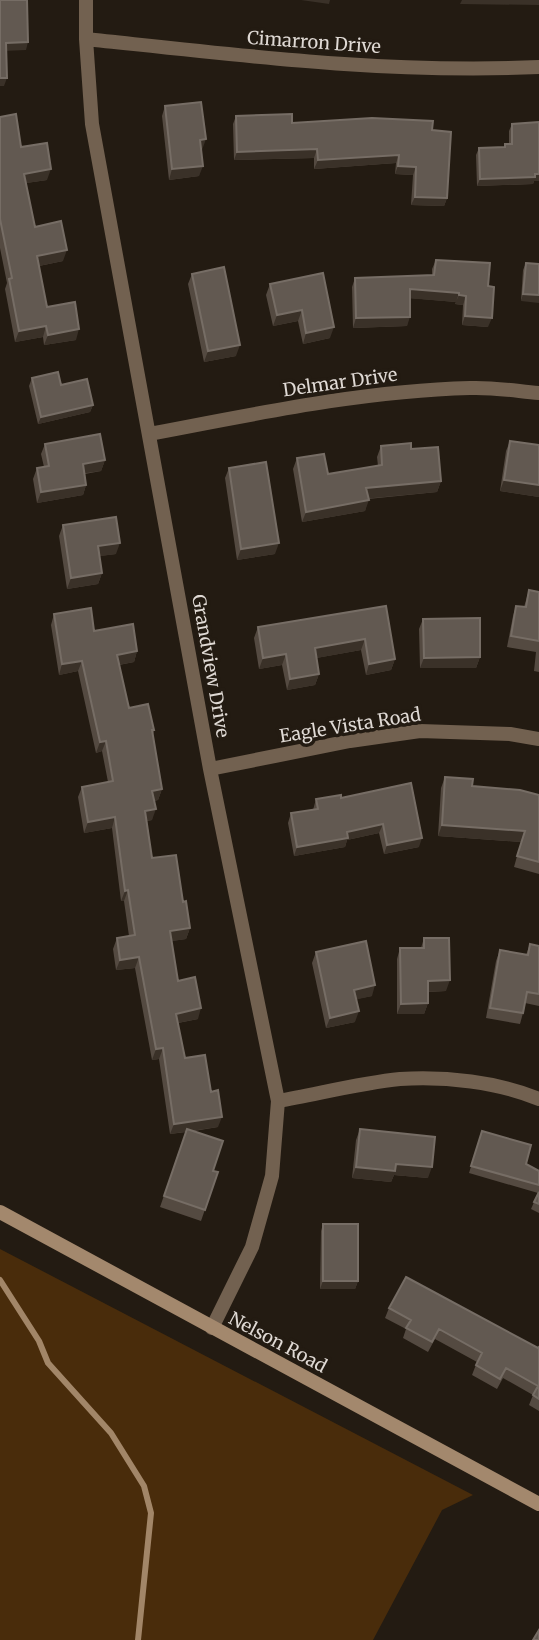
<svg xmlns="http://www.w3.org/2000/svg" width="539" height="1640" font-family="Merriweather,serif">
<style>
.green{fill:#492c0b}
.lines{fill:none;stroke-linecap:round;stroke-linejoin:round}
.stream{stroke:#a28668;stroke-width:6}
.street{stroke:#726150;stroke-width:14}
.secondary{stroke:#a3886d;stroke-width:14}
.wall{fill:#544a41}
.shaded-wall{fill:#3a3128}
.building{fill:#625951;stroke:#766d65;stroke-width:2}
.labels{text-anchor:middle;dominant-baseline:central;stroke-width:7;stroke-linejoin:round;paint-order:stroke}
.street-label{font-size:18px;fill:#dfd9d4;stroke:#231b12}
</style>
<rect width="100%" height="100%" fill="#231b12"/>
<!-- green -->
<path class="green" d="M0 1249 473 1495 442 1510 373 1640H0Z"/>
<g class="lines">
<!-- stream -->
<path class="stream" d="M0 1280 39 1341 48 1363 111 1433 144 1486 151 1513 138 1640"/>
<!-- street -->
<path class="street" d="M86 0V39L92 124 210 769 278 1101 272 1176 252 1247 212 1328
M86 39C237 55 387 74 539 67
M149 434C255 414 361 391 470 388 493 387 516 391 539 393
M210 769 350 741 420 731 510 734 539 739
M278 1101C318 1094 360 1083 400 1079 445 1076 498 1082 539 1099"/>
<!-- secondary -->
<path class="secondary" d="M0 1212 539 1504"/>
</g>
<!-- wall -->
<path class="wall" d="M165 106 202 150 199 176 169 180 162 116Z
M236 116 292 123 432 130 447 198 444 206 411 205 413 175 395 174 396 163 314 169V158L234 160 233 124Z
M0 117 21 147 47 180 26 183 35 227 63 261 39 266 47 307 76 340 44 345 43 337 15 342 5 289 7 283 0 248Z
M512 124 534 181 533 184 477 186 476 155 479 148 504 147 505 144H509V131Z
M436 260 488 286V327L462 325 463 305 455 304 456 302 410 298 407 326 353 328 352 287 355 278 432 275V269Z
M526 263 539 264 521 301 523 270Z
M323 273 330 338 303 344 298 321 273 326 266 295 270 284Z
M192 274 236 356 204 362 188 284Z
M32 378 61 385 93 405 90 412 38 424 29 386Z
M510 441 539 445V497L500 491 506 451Z
M45 444 105 460 101 471 85 474 86 485 83 495 37 503 33 479 37 468 44 467 41 454Z
M381 446 411 449 441 481 437 492 368 499 365 511 302 522 293 469 297 458 328 474 378 466 377 457Z
M229 468 275 554 237 560 225 478Z
M63 525 116 554 99 556 102 573 98 584 67 589 59 536Z
M529 590 539 592V672L534 671 536 652 507 647 513 616 516 606 524 607Z
M386 606 395 659 391 670 366 675 361 650 316 658 319 674 315 685 287 690 282 665 259 669 254 638 258 627Z
M54 614 94 631 137 651 134 662 119 665 129 708 154 730 153 735 162 789 158 800 154 801 152 820 147 821 152 858 183 902 190 928 186 939 171 941 178 981 198 1019 178 1023 185 1058 211 1092 218 1127 194 1131 213 1171 218 1172 201 1221 160 1207 186 1132 170 1134 159 1059 152 1060 135 968 116 970 113 949 117 938 129 936 124 901H121L112 828 84 833 78 797 82 787 108 782 102 751 96 753 78 671 59 675 51 625Z
M423 619 480 657 476 668H420L419 629Z
M445 777 472 786 539 795V874L514 867 521 842 438 836 441 788Z
M341 798 419 847 384 854 379 833 347 840 345 847 294 856 288 823 291 813 313 810 316 799Z
M424 938 446 991 428 992V1003L424 1014H397V959L400 948H421Z
M530 944 539 946V1006L525 1003 523 1013 520 1024 486 1018 496 961 500 950 526 955Z
M316 952 372 996 356 999 355 1022 326 1028 312 963Z
M360 1129 428 1178 394 1175 391 1182 352 1178 356 1140Z
M482 1131 526 1164 539 1171V1213L531 1209 538 1193 469 1173Z
M323 1224 358 1281 355 1289H320L321 1231Z
M389 1308 538 1348 539 1347V1411L529 1405 533 1395 503 1378 497 1389 472 1375 477 1362 435 1339 428 1352 403 1338 406 1329 385 1318Z"/>
<!-- shaded-wall -->
<path class="shaded-wall" d="M301 0H330L329 4Z
M462 0H539V5L460 4Z
M28 42 26 50 3 51 6 43Z
M0 78H7L4 86H0Z
M206 139 202 150 196 151 200 140Z
M317 149 314 158 234 160 237 152Z
M399 155 396 163 314 169 318 160Z
M203 166 199 176 169 180 172 169Z
M398 166 416 167 413 175 395 174Z
M51 169 47 180 20 184 24 174Z
M535 174H539V181H534L533 184 477 186 480 179Z
M415 197 447 198 444 206 411 205Z
M67 250 63 261 34 267 37 256Z
M410 289 459 293 456 302 406 298Z
M523 294 539 295V303L521 301Z
M459 295 466 296 463 305 455 304Z
M302 310 298 321 273 326 277 315Z
M465 316 492 318 488 327 462 325Z
M410 317 407 326 353 328 356 318Z
M46 326 43 337 15 342 19 331Z
M334 327 330 338 303 344 306 333Z
M79 329 76 340 44 345 48 335Z
M240 345 236 356 204 362 208 351Z
M93 405 90 412 38 424 41 417Z
M105 460 101 471 79 474 83 464Z
M504 480 539 485V497L500 491Z
M441 481 437 492 363 499 366 488Z
M86 485 83 495 37 503 41 492Z
M369 500 365 511 302 522 306 512Z
M120 543 116 554 94 557 98 546Z
M279 543 275 554 237 560 241 549Z
M102 573 98 584 67 589 71 578Z
M365 639 361 650 311 659 315 648Z
M137 651 134 662 113 666 117 655Z
M286 654 282 665 259 669 263 658Z
M480 657 476 668H420L424 658Z
M395 659 391 670 366 675 369 664Z
M82 661 78 671 59 675 62 664Z
M319 674 315 685 287 690 290 679Z
M106 741 102 751 96 753 100 742Z
M162 789 158 800 148 802 152 791Z
M156 809 152 820 141 822 145 811Z
M115 817 112 828 84 833 88 822Z
M383 824 379 833 347 840 345 847 294 856 297 847 347 832Z
M442 825 525 831 521 842 438 836Z
M422 838 419 847 384 854 387 845Z
M128 890 124 901H121L125 891Z
M190 928 186 939 166 942 170 931Z
M139 957 135 968 116 970 120 960Z
M450 980 446 991 424 992 428 981Z
M375 985 372 996 350 1001 354 990Z
M428 1003 424 1014H397L401 1004Z
M201 1008 198 1019 172 1024 176 1014Z
M359 1011 355 1022 326 1028 330 1018Z
M163 1048 159 1059 152 1060 156 1049Z
M222 1117 218 1127 170 1134 174 1124Z
M396 1164 432 1167 428 1178 394 1175 391 1182 352 1178 356 1167Z
M323 1281H358L355 1289H320Z"/>
<!-- building -->
<path class="building" d="M0 0H27L28 42 6 43 7 78H0Z
M201 102 206 139 200 140 203 166 172 169 165 106Z
M16 114 21 147 47 143 51 169 24 174 35 227 61 221 67 250 37 256 47 307 75 302 79 329 48 335 46 326 19 331 9 279 12 278 0 219V117Z
M292 114V123L372 118 433 121 432 130 451 132 447 198 415 197 416 167 398 166 399 155 318 160 317 149 237 152 236 116Z
M539 122V174H535V177L480 179 479 148 505 147V144H512V124Z
M436 260 490 263 488 286 494 287 492 318 465 316 466 296 459 295V293L410 289V317L356 318 355 278 434 275Z
M526 263 539 264V295L523 294Z
M224 267 240 345 208 351 192 274Z
M323 273 334 327 306 333 302 310 277 315 270 284Z
M58 372 61 385 87 379 93 405 41 417 32 378Z
M100 434 105 460 83 464 86 485 41 492 37 468 49 466 45 444Z
M510 441 539 445V485L504 480Z
M411 443V449L438 447 441 481 366 488 369 500 306 512 297 458 324 454 328 474 382 465 381 446Z
M266 462 279 543 241 549 229 468Z
M116 517 120 543 98 546 102 573 71 578 63 525Z
M529 590 539 592V641L511 636 516 606 526 607Z
M386 606 395 659 369 664 365 639 315 648 319 674 290 679 286 654 263 658 258 627Z
M91 608 94 631 133 624 137 651 117 655 129 708 148 704 154 730H152L162 789 152 791 156 809 145 811 152 858 176 855 183 902 186 901 190 928 170 931 178 981 195 977 201 1008 176 1014 185 1058 205 1055 211 1092 218 1090 222 1117 174 1124 163 1048 156 1049 139 957 120 960 117 938 135 935 128 890 125 891 115 817 88 822 82 787 113 781 106 741 100 742 82 661 62 664 54 614Z
M480 618V657L424 658 423 619Z
M445 777 473 779 472 786 520 790 539 795V862L517 856 525 831 442 825Z
M411 783 422 838 387 845 383 824 347 832 348 838 297 847 291 813 318 809 316 799 341 795V798Z
M424 938H449L450 980 428 981V1003L401 1004 400 948H424Z
M366 941 375 985 354 990 359 1011 330 1018 316 952Z
M530 944 539 946V994L527 992 523 1013 490 1008 500 950 528 955Z
M187 1129 223 1141 213 1171 218 1172 205 1210 164 1196Z
M360 1129 435 1137 432 1167 396 1164 395 1171 356 1167Z
M482 1131 531 1145 526 1164 539 1171V1185L471 1166Z
M539 1192V1204L534 1202Z
M323 1224H358V1281H323Z
M406 1277 538 1348 539 1347V1399L533 1395 538 1386 506 1368 500 1379 476 1365 482 1353 439 1329 432 1342 406 1328 411 1320 389 1308Z
M539 1630V1640H533Z"/>
<g class="labels">
<!-- street labels -->
<g class="street-label">
<text transform="translate(314 42) rotate(4)">Cimarron Drive</text>
<text transform="translate(340 382) rotate(-8)">Delmar Drive</text>
<text transform="translate(211 666) rotate(80)">Grandview Drive</text>
<text transform="translate(350 725) rotate(-9)">Eagle Vista Road</text>
<text transform="translate(278 1342) rotate(28)">Nelson Road</text>
</g>
</g>
</svg>
